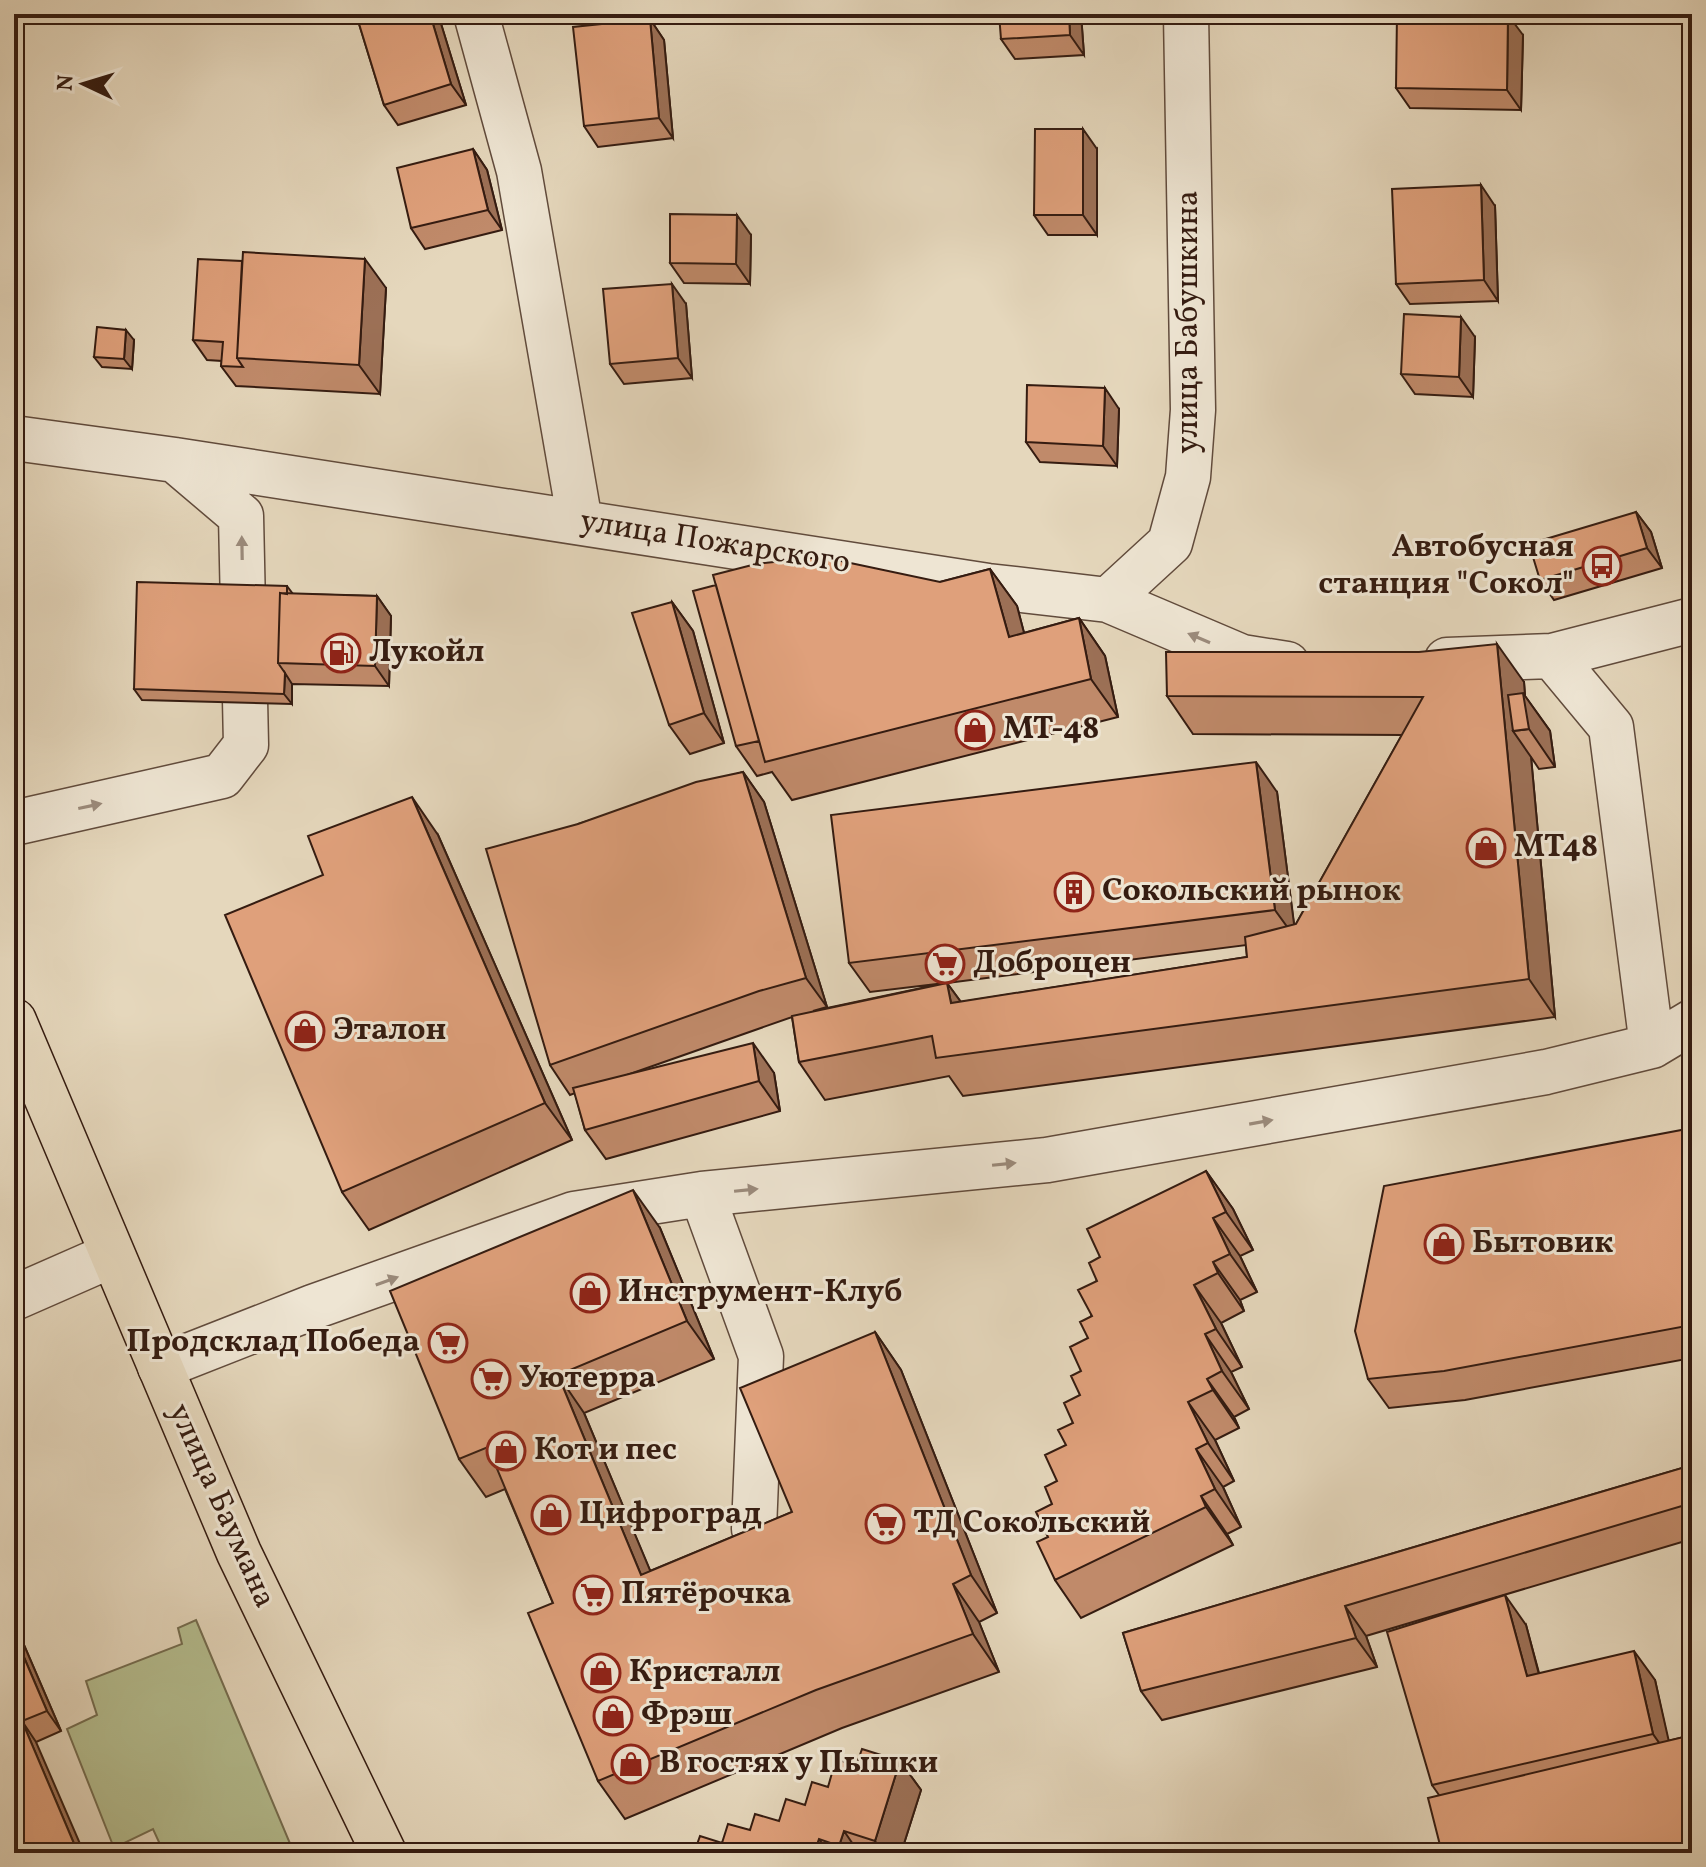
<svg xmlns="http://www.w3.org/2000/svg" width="1706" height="1867" font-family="Vollkorn,serif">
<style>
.green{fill:#b5be90;stroke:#756d50;stroke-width:2}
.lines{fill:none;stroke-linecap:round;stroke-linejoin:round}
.minor-casing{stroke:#614b3c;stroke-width:47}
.major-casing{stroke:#351c11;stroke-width:47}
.minor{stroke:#eee5d3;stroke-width:44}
.major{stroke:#e5d7bc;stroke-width:44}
.wall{fill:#c08a6a;stroke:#351c11;stroke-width:2;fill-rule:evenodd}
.shaded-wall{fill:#9c7056;stroke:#351c11;stroke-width:2}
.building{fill:#dfa07b;stroke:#351c11;stroke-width:2}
.oneway{fill:#9b8b7c}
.labels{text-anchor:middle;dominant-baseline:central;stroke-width:6;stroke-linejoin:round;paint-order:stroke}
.street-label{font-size:32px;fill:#351c11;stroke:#eee5d3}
.poi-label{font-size:32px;font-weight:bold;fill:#351c11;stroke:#eee5d3;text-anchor:start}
</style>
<rect width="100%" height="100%" fill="#e5d7bc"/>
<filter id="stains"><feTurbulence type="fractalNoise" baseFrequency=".0025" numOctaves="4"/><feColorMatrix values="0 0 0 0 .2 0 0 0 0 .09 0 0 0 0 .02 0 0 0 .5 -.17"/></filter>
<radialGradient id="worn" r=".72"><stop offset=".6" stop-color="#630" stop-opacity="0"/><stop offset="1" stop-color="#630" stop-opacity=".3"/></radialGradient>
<!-- green -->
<path class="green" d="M196 1620 294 1853H164L153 1829 114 1848 67 1729 97 1715 86 1681 182 1644 178 1628Z"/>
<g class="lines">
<!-- minor casing -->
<g class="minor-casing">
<path id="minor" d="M476 14 519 171 580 522
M14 438 175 460 988 586 1108 600 1242 657 1287 664
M1108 600 1170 543 1188 477 1193 410 1186 14
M1447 660 1552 656 1692 620
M14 823 222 776 246 745 241 516 175 460
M1652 1046 1692 1022
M702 1194 761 1356 754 1529
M14 1298 112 1255
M160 1367 313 1307 574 1214 702 1194 1047 1160 1546 1072 1652 1046 1611 727 1552 656"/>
</g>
<!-- major casing -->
<g class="major-casing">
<path id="major" d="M14 1021 239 1553 384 1853"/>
</g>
<!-- minor -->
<use href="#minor" class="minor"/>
<!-- major -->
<use href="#major" class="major"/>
</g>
<!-- wall -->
<path class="wall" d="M356 14H438L466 105 398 125 384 105Z
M1081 14 1084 55 1015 59 1001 39Z
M650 19 664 40 673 138 598 147 584 126Z
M1523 35 1521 110 1410 108 1396 88Z
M473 149 487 170 502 230 425 249 411 228Z
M1097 149V235H1048L1034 215Z
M1495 206 1498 301 1410 304 1396 284Z
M751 235 750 284 684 283 670 263Z
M386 288 380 394 236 386 221 366 222 361 207 360 193 340Z
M686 304 692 378 624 384 610 364Z
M1475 337 1473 397 1415 394 1401 374Z
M134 340 132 369 102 367 94 357Z
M1119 409 1117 466 1040 462 1026 442Z
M1636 512 1651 532 1662 568 1554 600 1540 580Z
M990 569 1017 606 1024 633 1079 618 1105 656 1118 717 792 800 772 772 757 776 736 746 940 582Z
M287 586 293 594 377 596 391 616 389 686 292 684V704L142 700 134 689Z
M672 602 693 631 724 743 690 754 669 725Z
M1524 682 1525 696 1550 731 1555 767 1539 769 1531 757 1555 1017 963 1096 949 1076 825 1100 799 1062 792 1017 627 1075 774 1073 780 1111 606 1159 585 1130 575 1093 570 1095 550 1065 578 824 743 772 764 802 827 1007 813 1011 945 983 870 992 849 963 1277 792 1294 925 1296 924 1402 735 1193 734 1167 696ZM1246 945 1247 957 961 1002 947 983Z
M438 835 572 1140 369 1230 342 1192Z
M1692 1128V1358L1465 1400 1389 1408 1368 1379Z
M1206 1171 1233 1209 1253 1250 1240 1256 1257 1292 1240 1300 1244 1311 1221 1323 1242 1367 1231 1372 1249 1409 1234 1417 1239 1428 1215 1440 1234 1481 1223 1487 1241 1527 1227 1534 1233 1545 1081 1618 1055 1580 1048 1537 1052 1504 1057 1481 1080 1395 1081 1371 1088 1338 1100 1257Z
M660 1228 714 1359 584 1413 650 1571 792 1512 875 1332 901 1370 997 1613 979 1622 999 1672 842 1728 625 1819 598 1781 553 1603 505 1489 486 1497 459 1459Z
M1692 1465V1539L1366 1636 1377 1667 1162 1720 1141 1691 1123 1633Z
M14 1622 61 1731 36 1742 14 1853Z
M1526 1625 1539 1673 1655 1680 1668 1741 1692 1735V1853H1442L1439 1795 1432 1785Z
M900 1761 921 1790 902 1850 911 1853H694L722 1843 750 1830 779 1821 805 1805 856 1766Z"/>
<!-- shaded-wall -->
<path class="shaded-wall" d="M430 14H438L466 105 451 84Z
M1069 14H1081L1084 55 1070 35Z
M1508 15 1523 35 1521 110 1507 90Z
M650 19 664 40 673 138 659 118Z
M1083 129 1097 149V235L1083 215Z
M473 149 487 170 502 230 488 210Z
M1481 185 1495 206 1498 301 1484 280Z
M737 215 751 235 750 284 736 264Z
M365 259 386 288 380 394 359 365Z
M672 284 686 304 692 378 678 358Z
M1461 317 1475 337 1473 397 1459 377Z
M126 330 134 340 132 369 124 359Z
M1105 388 1119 409 1117 466 1103 446Z
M1636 512 1651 532 1662 568 1647 548Z
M990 569 1017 606 1035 675 1009 637Z
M377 596 391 616 389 686 375 666Z
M672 602 693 631 724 743 704 713Z
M1079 618 1105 656 1118 717 1091 679Z
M1497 644 1524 682 1525 696 1550 731 1555 767 1529 729 1513 731 1531 757 1555 1017 1529 979Z
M285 673 292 684V704L284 694Z
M1256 762 1277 792 1296 939 1275 910Z
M743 772 764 802 827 1007 806 978Z
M412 797 438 835 572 1140 545 1103Z
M947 983 974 1020 951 1003Z
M753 1043 774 1073 780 1111 759 1081Z
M1206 1171 1233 1209 1253 1250 1226 1212Z
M633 1190 660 1228 714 1359 687 1321Z
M1213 1218 1240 1256 1257 1292 1230 1254Z
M1213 1262 1240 1300 1244 1311 1218 1273Z
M1194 1285 1221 1323 1242 1367 1216 1329Z
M875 1332 901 1370 997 1613 971 1575Z
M1205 1334 1231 1372 1249 1409 1222 1371Z
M558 1375 584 1413 668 1613 641 1575Z
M1207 1379 1234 1417 1239 1428 1213 1390Z
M1188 1402 1215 1440 1234 1481 1208 1443Z
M1196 1449 1223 1487 1241 1527 1215 1489Z
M1201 1496 1227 1534 1233 1545 1206 1507Z
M953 1584 979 1622 999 1672 973 1634Z
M1505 1595 1526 1625 1547 1705 1527 1676Z
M1345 1606 1366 1636 1377 1667 1356 1638Z
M14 1622 15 1624 61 1731 47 1711 14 1634Z
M1634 1651 1655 1680 1674 1764 1653 1734Z
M22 1721 36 1742 84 1853H78Z
M900 1761 921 1790 901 1853H884L875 1841Z
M844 1831 859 1853H844L839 1846Z
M819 1839 829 1853H814Z"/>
<!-- building -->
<path class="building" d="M356 14H430L451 84 384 105Z
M999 14H1069L1070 35 1001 39Z
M1397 14 1508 15 1507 90 1396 88Z
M650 19 659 118 584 126 573 27Z
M1035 129H1083V215H1034Z
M473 149 488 210 411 228 397 168Z
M1481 185 1484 280 1396 284 1392 189Z
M670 214 737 215 736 264 670 263Z
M243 252 365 259 359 365 237 358Z
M198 259 242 261 237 358 243 367 221 366 223 342 193 340Z
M672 284 678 358 610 364 603 289Z
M1404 314 1461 317 1459 377 1401 374Z
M97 327 126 330 124 359 94 357Z
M1027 385 1105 388 1103 446 1026 442Z
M1636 512 1647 548 1540 580 1529 544Z
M822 557 940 582 990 569 1009 637 1079 618 1091 679 765 762 713 575 756 564Z
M137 582 287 586V594L280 593 278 663 285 673 284 694 134 689Z
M716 585 759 741 736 746 693 591Z
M280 593 377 596 375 666 278 663Z
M672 602 704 713 669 725 632 613Z
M1497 644 1529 979 936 1058 932 1036 799 1062 792 1016 947 983 951 1003 1247 957 1245 937 1296 924 1423 697 1167 696 1166 652H1419Z
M1523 693 1529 729 1513 731 1508 695Z
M1256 762 1275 910 849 963 831 815Z
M743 772 806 978 759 991 550 1065 486 849 578 824 696 782Z
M412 797 545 1103 342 1192 225 915 323 875 308 836Z
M753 1043 759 1081 585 1130 573 1088Z
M1692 1128V1325L1444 1371 1368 1379 1355 1331 1384 1186Z
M1206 1171 1226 1212 1213 1218 1230 1254 1213 1262 1218 1273 1194 1285 1216 1329 1205 1334 1222 1371 1207 1379 1213 1390 1188 1402 1208 1443 1196 1449 1215 1489 1201 1496 1206 1507 1055 1580 1037 1542 1048 1537 1036 1512 1052 1504 1045 1487 1057 1481 1045 1455 1066 1445 1058 1430 1073 1423 1064 1403 1080 1395 1071 1376 1081 1371 1070 1347 1088 1338 1080 1322 1092 1316 1078 1290 1097 1281 1089 1263 1100 1257 1087 1229Z
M633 1190 687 1321 558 1375 641 1575 792 1512 740 1388 875 1332 971 1575 953 1584 973 1634 816 1690 598 1781 528 1613 553 1603 488 1447 459 1459 390 1291Z
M1692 1465V1503L1345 1606 1356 1638 1141 1691 1123 1633Z
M1505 1595 1527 1676 1634 1651 1653 1734 1432 1785 1387 1632Z
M14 1634 47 1711 22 1721 78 1853H14Z
M1692 1735V1852L1687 1853H1442L1428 1798Z
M862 1749 900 1761 875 1841 844 1831 839 1846 819 1839 814 1853H806L787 1847 785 1853H694L700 1836 722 1843 728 1824 750 1830 755 1814 779 1821 786 1799 805 1805 812 1782 828 1787 836 1759 856 1766Z
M893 1847 911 1853H891Z"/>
<!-- one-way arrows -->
<defs><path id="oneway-solid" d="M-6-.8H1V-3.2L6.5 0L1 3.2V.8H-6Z" transform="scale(2)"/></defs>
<g class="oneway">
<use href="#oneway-solid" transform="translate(242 548) rotate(-91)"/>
<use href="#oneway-solid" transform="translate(1199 638) rotate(-157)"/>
<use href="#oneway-solid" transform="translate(90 806) rotate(-12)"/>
<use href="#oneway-solid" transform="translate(1261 1122) rotate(-10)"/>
<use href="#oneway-solid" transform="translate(1004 1164) rotate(-6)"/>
<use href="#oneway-solid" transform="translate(746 1190) rotate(-6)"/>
<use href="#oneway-solid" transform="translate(387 1281) rotate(-20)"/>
</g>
<!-- icons -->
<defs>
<g id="bus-ring" transform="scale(2)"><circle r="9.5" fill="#eee5d3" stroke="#8f2418" stroke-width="1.5"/><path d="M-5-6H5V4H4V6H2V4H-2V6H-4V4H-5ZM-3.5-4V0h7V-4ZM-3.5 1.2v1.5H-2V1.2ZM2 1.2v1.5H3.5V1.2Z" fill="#8f2418"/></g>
<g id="fuel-ring" transform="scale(2)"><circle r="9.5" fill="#eee5d3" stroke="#8f2418" stroke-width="1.5"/><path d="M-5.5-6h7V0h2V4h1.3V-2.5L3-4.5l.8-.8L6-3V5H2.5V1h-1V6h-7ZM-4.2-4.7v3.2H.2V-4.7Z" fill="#8f2418"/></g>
<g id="shop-ring" transform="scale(2)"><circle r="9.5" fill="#eee5d3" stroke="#8f2418" stroke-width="1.5"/><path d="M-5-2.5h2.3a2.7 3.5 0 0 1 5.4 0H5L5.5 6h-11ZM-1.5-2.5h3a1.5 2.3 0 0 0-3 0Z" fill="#8f2418"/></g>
<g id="building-ring" transform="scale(2)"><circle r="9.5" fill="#eee5d3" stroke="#8f2418" stroke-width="1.5"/><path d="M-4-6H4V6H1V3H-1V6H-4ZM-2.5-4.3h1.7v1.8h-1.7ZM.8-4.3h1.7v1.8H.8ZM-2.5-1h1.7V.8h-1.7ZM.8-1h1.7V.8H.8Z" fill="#8f2418"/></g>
<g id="supermarket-ring" transform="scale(2)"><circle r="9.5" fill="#eee5d3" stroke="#8f2418" stroke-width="1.5"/><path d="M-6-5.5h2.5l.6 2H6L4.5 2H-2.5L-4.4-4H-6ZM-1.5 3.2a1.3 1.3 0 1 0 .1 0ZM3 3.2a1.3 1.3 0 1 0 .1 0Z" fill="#8f2418"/></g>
</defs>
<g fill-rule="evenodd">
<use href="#bus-ring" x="1602" y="566"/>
<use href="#fuel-ring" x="341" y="653"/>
<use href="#shop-ring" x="975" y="730"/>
<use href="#shop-ring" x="1486" y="848"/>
<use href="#building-ring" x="1074" y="892"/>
<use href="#supermarket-ring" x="945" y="964"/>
<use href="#shop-ring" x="305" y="1031"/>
<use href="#shop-ring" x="1444" y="1244"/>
<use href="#shop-ring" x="590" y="1293"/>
<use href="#supermarket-ring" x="448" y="1343"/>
<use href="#supermarket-ring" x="491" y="1379"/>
<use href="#shop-ring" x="506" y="1451"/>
<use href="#shop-ring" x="551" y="1515"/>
<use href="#supermarket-ring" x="885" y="1524"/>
<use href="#supermarket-ring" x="593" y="1595"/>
<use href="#shop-ring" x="601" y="1673"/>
<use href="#shop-ring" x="613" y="1716"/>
<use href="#shop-ring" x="631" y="1764"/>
</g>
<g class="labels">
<!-- street labels -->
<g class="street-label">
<text transform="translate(1189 322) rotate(-90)">улица Бабушкина</text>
<text transform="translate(715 543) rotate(9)">улица Пожарского</text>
<text transform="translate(221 1506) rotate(66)">улица Баумана</text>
</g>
<!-- poi labels -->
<g class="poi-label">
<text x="1574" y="548" text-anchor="end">Автобусная<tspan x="1574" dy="37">станция "Сокол"</tspan></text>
<text x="369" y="653">Лукойл</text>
<text x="1003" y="730">МТ-48</text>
<text x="1514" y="848">МТ48</text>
<text x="1102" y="892">Сокольский рынок</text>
<text x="973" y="964">Доброцен</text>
<text x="333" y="1031">Эталон</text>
<text x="1472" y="1244">Бытовик</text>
<text x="618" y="1293">Инструмент-Клуб</text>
<text x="420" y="1343" text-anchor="end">Продсклад Победа</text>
<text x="519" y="1379">Уютерра</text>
<text x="534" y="1451">Кот и пес</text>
<text x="579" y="1515">Цифроград</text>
<text x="913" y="1524">ТД Сокольский</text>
<text x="621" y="1595">Пятёрочка</text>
<text x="629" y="1673">Кристалл</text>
<text x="641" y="1716">Фрэш</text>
<text x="659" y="1764">В гостях у Пышки</text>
</g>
</g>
<!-- margin -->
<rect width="1706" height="1867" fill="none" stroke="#e5d7bc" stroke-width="48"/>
<rect x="16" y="16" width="1674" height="1835" fill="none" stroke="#351c11" stroke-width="4"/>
<rect x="24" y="24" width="1658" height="1819" fill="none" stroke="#351c11" stroke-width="2"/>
<!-- north arrow -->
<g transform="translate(84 84) rotate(274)" stroke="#eee5d3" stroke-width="6" paint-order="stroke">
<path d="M0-6L14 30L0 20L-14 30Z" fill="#351c11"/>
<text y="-12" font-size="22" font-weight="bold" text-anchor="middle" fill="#351c11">N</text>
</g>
<rect width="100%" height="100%" filter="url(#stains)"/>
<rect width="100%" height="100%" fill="url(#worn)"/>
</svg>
